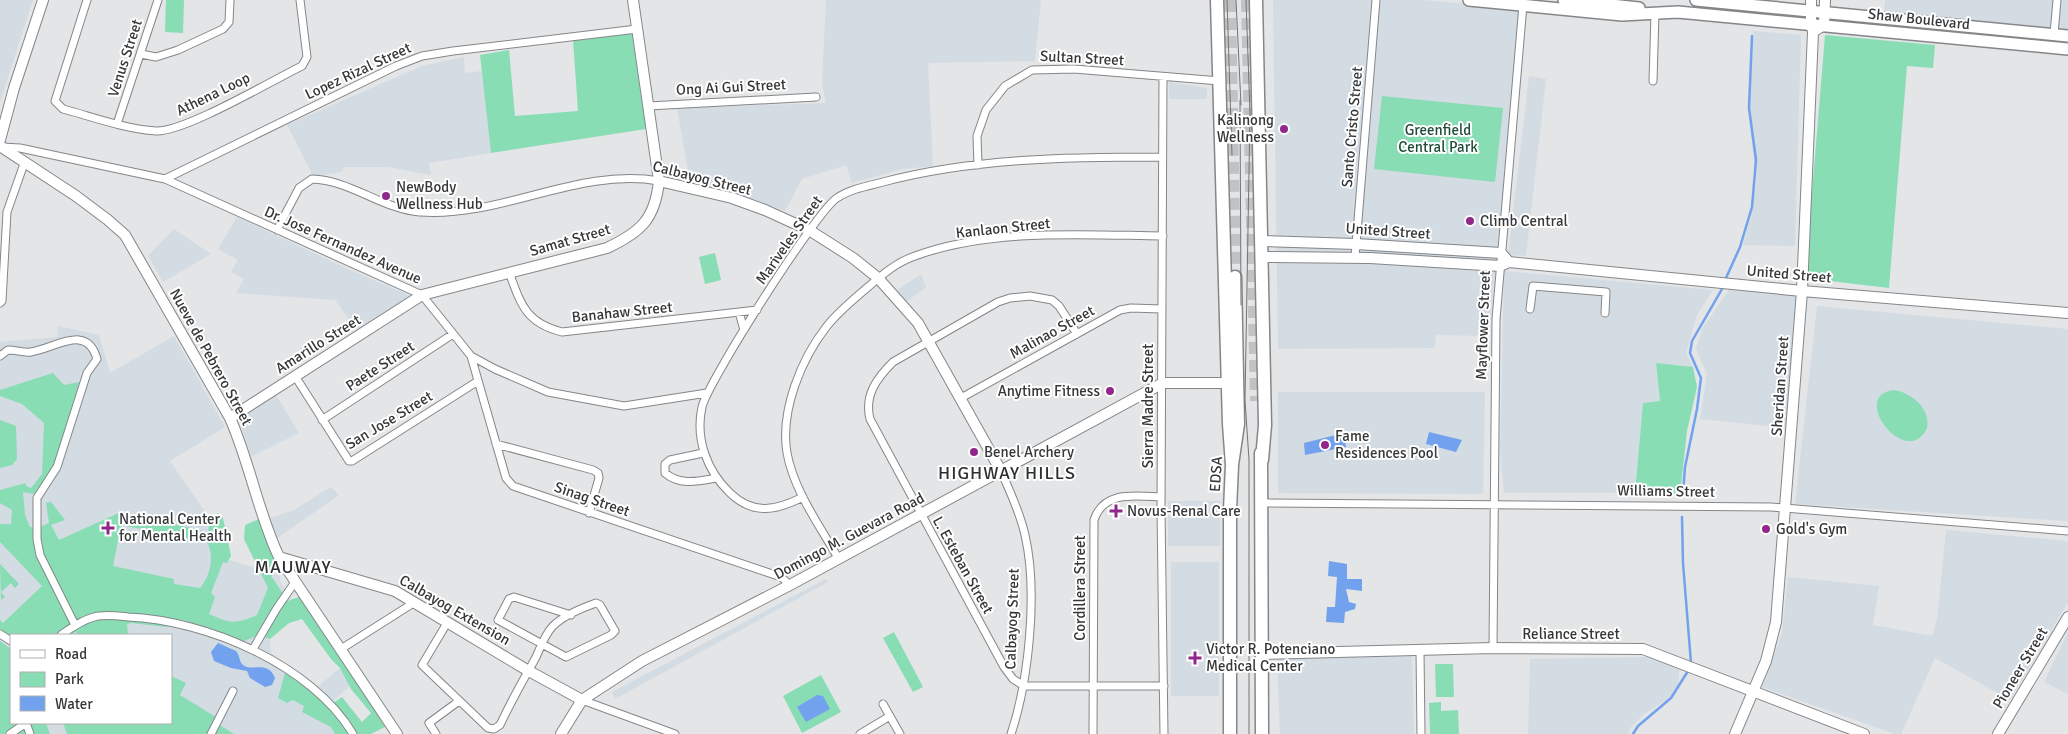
<svg xmlns="http://www.w3.org/2000/svg" width="2068" height="734" font-family="Signika,sans-serif">
<style>
.built{fill:#d3dbe3;fill-rule:evenodd}
.green{fill:#88ddb5;fill-rule:evenodd}
.water{fill:#72a1ee}
.lines{fill:none;stroke-linecap:round;stroke-linejoin:round}
.stream{stroke:#72a1ee;stroke-width:2.5}
.highway-tunnel{stroke:#c0c2c4;stroke-width:12;stroke-dasharray:12 6;stroke-linecap:butt}
.street-casing{stroke:#848688;stroke-width:9}
.secondary-casing{stroke:#848688;stroke-width:12}
.primary-casing{stroke:#848688;stroke-width:14}
.highway-casing{stroke:#848688;stroke-width:15}
.street{stroke:#fff;stroke-width:7}
.secondary{stroke:#fff;stroke-width:10}
.primary{stroke:#fff;stroke-width:11}
.highway{stroke:#fff;stroke-width:12}
.tram{stroke:#737475;stroke-width:1}
.poi-dot{fill:#91278b;stroke:#fff;stroke-width:2}
.labels{text-anchor:middle;dominant-baseline:central;stroke-width:4;stroke-linejoin:round;paint-order:stroke}
.street-label{font-size:15px;fill:#363738;stroke:#fff}
.poi-label{font-size:15px;fill:#363738;stroke:#fff;text-anchor:start}
.park-label{font-size:15px;fill:#1e4c39;stroke:#fff}
.quarter-label{font-size:18px;letter-spacing:1px;fill:#2d2f31;stroke:#fff}
</style>
<rect width="100%" height="100%" fill="#e3e5e7"/>
<!-- built -->
<path class="built" d="M0 0H33L0 102Z
M826 0H1041L1035 61 928 63 933 166 902 169 852 183 846 165 802 179 785 211 722 188 690 182 677 108 826 103 822 83Z
M1273 0H1423L1520 9 1489 336 1436 335 1434 348 1278 349Z
M1885 0H2068V29L1884 12Z
M1753 31 1801 35 1795 246 1743 245 1751 217 1756 183 1749 111Z
M464 57 465 73 482 71 491 153 429 163 431 175 388 167H344L342 172 313 176 287 125 422 66Z
M1529 76 1546 79 1526 256 1508 255Z
M1169 82 1207 88V99H1169Z
M237 217 348 269 411 296 357 330 335 300 236 293 244 279 231 272 238 260 218 249Z
M174 229 211 254 163 282 148 256Z
M1504 271 1713 290 1697 315 1686 353 1693 367 1656 363 1660 402 1643 403 1635 493H1504L1500 451Z
M921 274 926 287 906 302 898 290Z
M1729 290 1797 293 1788 428 1700 419 1707 374 1696 349 1702 329Z
M1817 306 2068 329V521L1795 504Z
M58 326 99 335 110 373 174 336 225 427 170 461 223 538 219 557 280 575V581L301 613 288 619 270 639 271 653 316 688 340 668 351 685 334 700 355 734H0V342L57 337ZM11 635H171V723H11Z
M1278 392H1485L1483 494 1278 493Z
M276 395 299 433 251 457 239 419Z
M331 487 339 495 276 539 268 519 294 510Z
M1168 501H1220V546H1168Z
M1946 530 2068 541V602L2010 700 1935 658 1901 734H1895L1762 687 1782 633 1788 577 1879 586 1873 625 1932 636 1937 620Z
M1171 562H1219V696H1171Z
M826 579 828 582 615 699 612 692Z
M2068 632V694L2044 682Z
M1412 656 1414 734H1280L1277 657Z
M1648 657 1680 665 1678 684 1669 698 1644 714 1630 728 1628 734H1528L1530 659Z"/>
<!-- green -->
<path class="green" d="M166 0H184L183 33 165 32Z
M632 34 646 129 491 153 480 55 509 50 515 116 578 111 573 40Z
M1825 35 1935 45 1933 68 1907 66 1889 288 1805 278Z
M1382 96 1503 108 1495 182 1374 169Z
M715 253 721 280 705 284 699 257Z
M1656 363 1693 367 1697 387 1687 431 1680 494 1635 493 1643 403 1660 401Z
M53 373 64 385 79 382 68 422 52 470 34 494 23 492 25 515 30 527 38 528 49 523 46 503 51 502 65 520 51 525 59 540 121 512 208 532 210 519 218 513 223 518 231 556 227 563 223 562 211 593 215 597 209 614C231 624 235 624 257 615L268 588 244 539 245 525 259 519 282 564 271 576 288 601 301 596 314 612 320 628 357 682 385 727 371 734H335L331 727 302 712 304 706 293 700 287 703 278 698 285 673 321 691 333 703 342 697 362 722 371 713 351 689 340 668 331 659 302 619 289 623 270 639 258 635 242 642 184 620 166 627 131 623 127 624 128 635H80L75 632 71 635 11 636 0 629V620L3 623 42 586 0 542V524H11L12 510 0 503V490L26 483V486L31 488 42 474 44 423 22 404 0 396V390ZM121 525 207 542C215 556 210 577 200 588L174 584V579L113 566Z
M1894 390C1912 393 1931 409 1927 428 1907 471 1848 395 1894 390Z
M0 420 16 426 17 459 12 465 0 468Z
M0 564 19 584 15 588 11 583 1 592 5 597 1 600Z
M894 632 923 687 913 692 883 638Z
M0 641 11 649V723H46L50 734H0Z
M1435 664H1453L1454 697H1436Z
M821 675 841 712 802 733 783 696Z
M171 676 186 683 180 695 216 717 215 722 234 734H67L63 723H171Z
M1441 702V711L1458 710 1459 734H1430L1429 703Z"/>
<!-- water -->
<path class="water" d="M1429 432 1462 440 1456 452 1426 444Z
M1344 433 1346 447 1305 455 1304 443Z
M1329 561 1347 564V579H1362V591L1346 589 1349 602 1356 604 1355 609 1345 612 1344 623 1326 622 1327 607H1335L1337 577 1328 576Z
M218 643 236 651C240 655 239 662 243 665 251 672 268 660 275 678L272 685 265 687 250 678 247 671 231 668 214 661 211 652Z
M817 695 823 696 830 709 806 722 797 707Z"/>
<g class="lines">
<!-- stream -->
<path class="stream" d="M1726 278 1740 247 1752 207 1756 160 1749 108 1752 36
M1683 494 1685 467 1697 409 1701 378 1690 353 1692 341 1722 289
M1682 517 1683 563 1691 663
M1633 734 1638 726 1671 698 1688 671"/>
<!-- highway-tunnel -->
<path class="highway-tunnel" d="M1230 0 1235 277
M1247 0 1256 401"/>
<!-- street casing -->
<g class="street-casing">
<path id="street" d="M87 0 55 101 63 109C93 117 125 129 156 131 185 132 271 81 302 66L307 57 300 0
M2054 34 2057 0
M141 54 156 57 178 50 223 29 229 22 230 0
M1163 77 1161 509 1164 734
M1653 81 1655 13
M648 106 816 97
M117 124 158 0
M2 147 20 148 165 179 422 295 471 356 495 369 548 392 624 406 707 393
M978 165 977 136 986 110 1005 86 1032 70 1074 69 1220 81
M165 179 396 66 422 56 453 51 637 29
M277 230 299 188 312 179C350 180 382 209 420 212 502 218 578 167 659 181
M1355 257 1376 0
M509 272C521 305 526 323 562 332L757 310
M0 303 2 301 7 212 25 161
M1530 309 1533 286 1606 292 1605 313
M739 312 744 330
M1077 334 1059 306 1052 300 1030 296 1010 298 998 302 893 362C877 378 864 395 870 419L1004 667 1013 679 1024 686H1164
M0 356 8 350C16 350 24 353 31 352 56 348 87 323 97 359L87 373 57 467 37 498V539L40 555 75 625
M471 356 506 478 513 486 781 577 790 585
M295 376 349 461H352L478 381
M961 398 1120 310 1131 308 1162 309
M322 420 453 334
M496 444 593 470 598 473 599 478 589 513
M703 453 670 460 665 464V473C680 486 699 481 717 478
M1001 471C1010 492 1020 512 1025 535 1038 591 1029 680 1011 734
M803 497C777 510 754 516 730 493 707 471 695 439 702 407 707 383 817 210 837 198 850 189 868 186 883 182 973 158 1069 157 1162 157
M1262 503 1771 507 2068 531
M838 558C820 526 794 491 787 453 780 411 801 359 827 326 839 311 854 299 868 287 883 274 897 262 915 256 990 228 1085 235 1163 236
M447 623 422 665 488 728 494 729 500 725C511 702 523 680 535 659 540 649 544 636 552 627 562 616 582 608 596 603L600 605 615 631 611 635 566 657 498 620 509 599 514 597 571 615
M0 634 11 641
M61 635C71 628 82 620 94 617 105 614 118 616 128 617 206 620 312 665 353 734
M1493 648 1496 319 1523 5
M253 649 277 608 295 582
M341 649 415 602
M1420 651 1421 734
M582 700 675 734
M883 704 900 734
M26 723 30 734
M10 734 26 723
M211 734 233 691
M436 734 429 723 459 701
M860 734 890 716
M1093 734 1094 520C1104 490 1135 496 1161 497"/>
</g>
<!-- secondary casing -->
<g class="secondary-casing">
<path id="secondary" d="M1816 30 1824 25 1825 0
M0 140 14 88 43 0
M0 146 76 196 108 220 125 235 230 418C250 463 258 513 279 557L397 734
M659 181 732 198 765 210 809 230 853 258 878 278 918 323 1001 471
M1262 241 1356 244 1501 253 1509 262
M1262 257 1370 258 1500 266 1509 262 1802 291 2068 313
M230 418 422 295 607 248C641 232 655 219 659 181L633 0
M279 557 395 591 527 670 582 700
M1263 654 1493 648 1643 649 1864 734
M561 734 582 700 642 661 790 585 1163 383H1228
M1735 734 1766 661 1776 622 1802 291 1813 32 1811 23V0
M1998 734 2068 617"/>
</g>
<!-- primary casing -->
<g class="primary-casing">
<path id="primary" d="M1469 0 1622 15 1678 12 2068 49
M1564 0 1639 8
M1696 0 2068 36"/>
</g>
<!-- highway casing -->
<g class="highway-casing">
<path id="highway" d="M1217 0 1229 424 1232 465
M1256 0 1265 425 1262 460
M1261 453 1262 734
M1230 734V510L1232 465 1238 424 1235 277"/>
</g>
<!-- street -->
<use href="#street" class="street"/>
<!-- secondary -->
<use href="#secondary" class="secondary"/>
<!-- primary -->
<use href="#primary" class="primary"/>
<!-- highway -->
<use href="#highway" class="highway"/>
<!-- tram -->
<path class="tram" d="M1227 0 1232 155
M1236 0 1241 105
M1246 0 1250 114 1245 400 1249 460V734
M1240 100 1241 305"/>
</g>
<!-- markers -->
<g class="poi-dot">
<circle cx="1284" cy="129" r="5"/>
<circle cx="386" cy="196" r="5"/>
<circle cx="1470" cy="221" r="5"/>
<circle cx="1110" cy="391" r="5"/>
<circle cx="1325" cy="445" r="5"/>
<circle cx="974" cy="452" r="5"/>
<path d="M1113.5 503.5h5v5h5v5h-5v5h-5v-5h-5v-5h5z"/>
<path d="M105.5 520.5h5v5h5v5h-5v5h-5v-5h-5v-5h5z"/>
<circle cx="1766" cy="529" r="5"/>
<path d="M1192.5 650.5h5v5h5v5h-5v5h-5v-5h-5v-5h5z"/>
</g>
<g class="labels">
<!-- street labels -->
<g class="street-label">
<text transform="translate(1919 19) rotate(6)">Shaw Boulevard</text>
<text transform="translate(125 58) rotate(-72)">Venus Street</text>
<text transform="translate(1082 58) rotate(3)">Sultan Street</text>
<text transform="translate(358 71) rotate(-25)">Lopez Rizal Street</text>
<text transform="translate(731 87) rotate(-3)">Ong Ai Gui Street</text>
<text transform="translate(213 94) rotate(-26)">Athena Loop</text>
<text transform="translate(1352 127) rotate(-85)">Santo Cristo Street</text>
<text transform="translate(702 178) rotate(14)">Calbayog Street</text>
<text transform="translate(1003 228) rotate(-6)">Kanlaon Street</text>
<text transform="translate(1388 231) rotate(4)">United Street</text>
<text transform="translate(570 240) rotate(-16)">Samat Street</text>
<text transform="translate(789 240) rotate(-55)">Mariveles Street</text>
<text transform="translate(343 245) rotate(24)">Dr. Jose Fernandez Avenue</text>
<text transform="translate(1789 274) rotate(5)">United Street</text>
<text transform="translate(622 312) rotate(-6)">Banahaw Street</text>
<text transform="translate(1483 325) rotate(-88)">Mayflower Street</text>
<text transform="translate(1052 332) rotate(-29)">Malinao Street</text>
<text transform="translate(318 344) rotate(-32)">Amarillo Street</text>
<text transform="translate(211 357) rotate(61)">Nueve de Pebrero Street</text>
<text transform="translate(380 366) rotate(-33)">Paete Street</text>
<text transform="translate(1780 386) rotate(-86)">Sheridan Street</text>
<text transform="translate(1148 406) rotate(-90)">Sierra Madre Street</text>
<text transform="translate(389 420) rotate(-31)">San Jose Street</text>
<text transform="translate(1216 474) rotate(-86)">EDSA</text>
<text transform="translate(1666 491) rotate(1)">Williams Street</text>
<text transform="translate(592 499) rotate(19)">Sinag Street</text>
<text transform="translate(849 536) rotate(-28)">Domingo M. Guevara Road</text>
<text transform="translate(963 565) rotate(61)">L. Esteban Street</text>
<text transform="translate(1080 588) rotate(-90)">Cordillera Street</text>
<text transform="translate(455 610) rotate(30)">Calbayog Extension</text>
<text transform="translate(1012 619) rotate(-88)">Calbayog Street</text>
<text x="1571" y="634">Reliance Street</text>
<text transform="translate(2020 668) rotate(-59)">Pioneer Street</text>
</g>
<!-- poi labels -->
<g class="poi-label">
<text x="1274" y="120" text-anchor="end">Kalinong<tspan x="1274" dy="17">Wellness</tspan></text>
<text x="396" y="187">NewBody<tspan x="396" dy="17">Wellness Hub</tspan></text>
<text x="1480" y="221">Climb Central</text>
<text x="1100" y="391" text-anchor="end">Anytime Fitness</text>
<text x="1335" y="436">Fame<tspan x="1335" dy="17">Residences Pool</tspan></text>
<text x="984" y="452">Benel Archery</text>
<text x="1127" y="511">Novus-Renal Care</text>
<text x="119" y="519">National Center<tspan x="119" dy="17">for Mental Health</tspan></text>
<text x="1776" y="529">Gold's Gym</text>
<text x="1206" y="649">Victor R. Potenciano<tspan x="1206" dy="17">Medical Center</tspan></text>
</g>
<!-- park labels -->
<g class="park-label">
<text x="1438" y="130">Greenfield<tspan x="1438" dy="17">Central Park</tspan></text>
</g>
<!-- quarter labels -->
<g class="quarter-label">
<text x="1007" y="473">HIGHWAY HILLS</text>
<text x="293" y="567">MAUWAY</text>
</g>
</g>
<!-- legend -->
<rect x="10" y="634" width="162" height="90" fill="#ffffff" stroke="#afafaf"/>
<rect x="20" y="650" width="25" height="8" fill="#ffffff" stroke="#afafaf"/>
<text x="55" y="659" font-size="15" fill="#363738">Road</text>
<rect x="20" y="672" width="25" height="15" fill="#88ddb5" stroke="#afafaf"/>
<text x="55" y="684" font-size="15" fill="#363738">Park</text>
<rect x="20" y="696" width="25" height="15" fill="#72a1ee" stroke="#afafaf"/>
<text x="55" y="709" font-size="15" fill="#363738">Water</text>
</svg>
